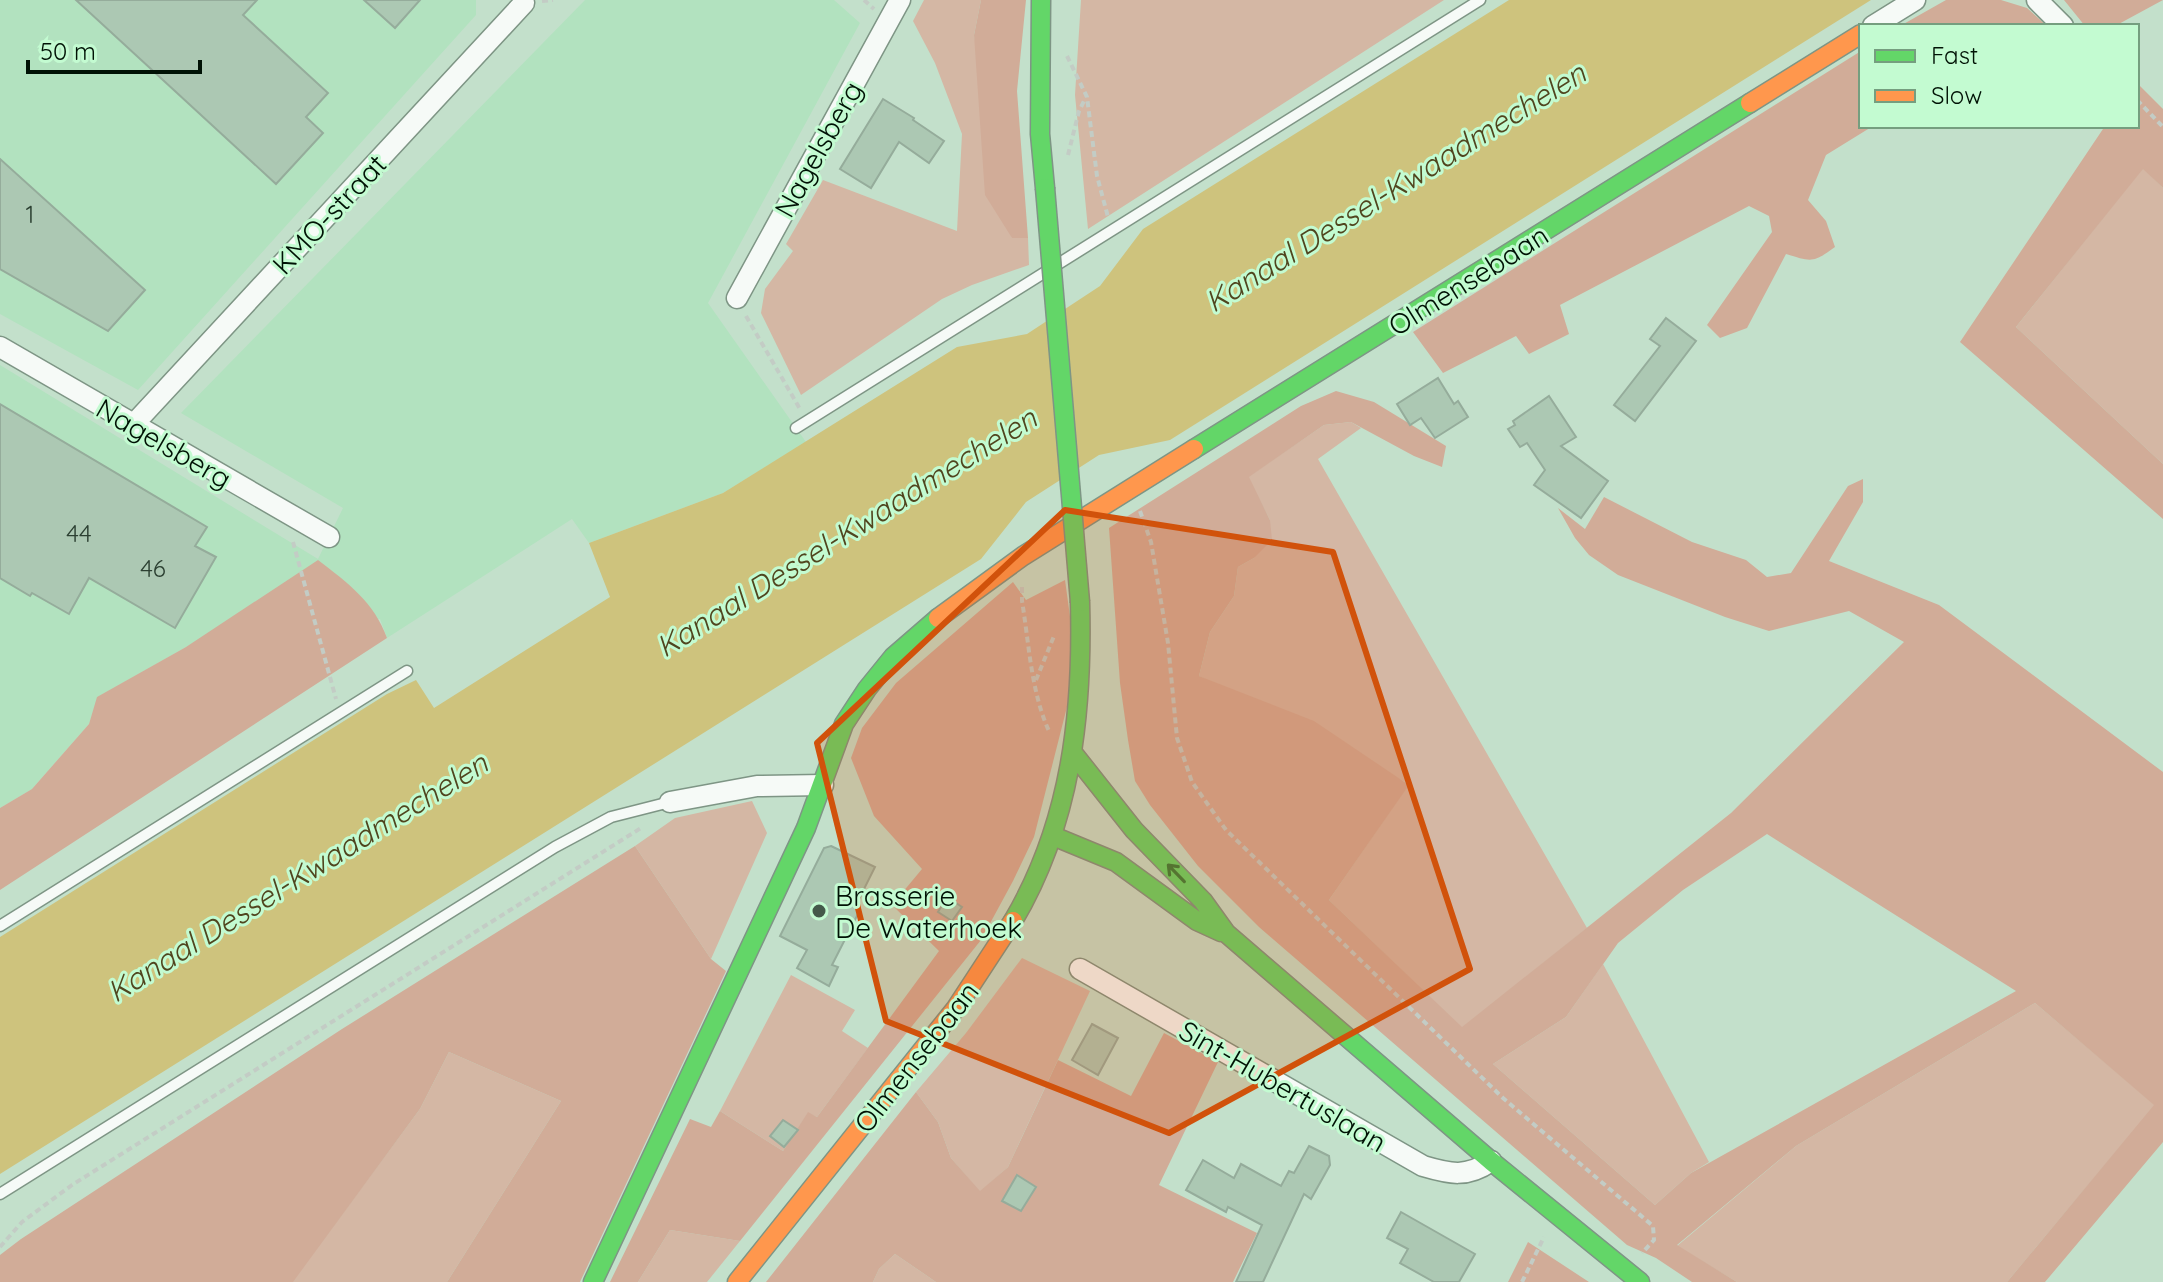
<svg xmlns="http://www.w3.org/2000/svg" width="2163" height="1282" font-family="Quicksand,sans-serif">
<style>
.built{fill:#b2e2bf}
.green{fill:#d4b7a4}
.forest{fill:#d1ac98;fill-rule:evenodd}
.water{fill:#cec37d}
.building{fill:#acc8b3;stroke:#95ac9b;stroke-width:2}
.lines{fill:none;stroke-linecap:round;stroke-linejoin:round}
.lane-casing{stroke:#7e9585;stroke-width:13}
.street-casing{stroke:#7e9585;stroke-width:23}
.fast-casing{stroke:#7e9585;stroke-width:21}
.slow-casing{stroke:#7e9585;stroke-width:21}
.path{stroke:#c3ccc5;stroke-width:4;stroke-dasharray:6 4;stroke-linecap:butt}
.lane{stroke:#f6faf7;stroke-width:10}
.street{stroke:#f6faf7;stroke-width:20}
.fast{stroke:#63d668;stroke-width:18}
.slow{stroke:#ff974d;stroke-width:18}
.fast-bridge-casing{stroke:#7e9585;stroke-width:21;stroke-linecap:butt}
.fast-bridge{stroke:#63d668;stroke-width:18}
.oneway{stroke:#367e3b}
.marked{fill:#d1520b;fill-opacity:0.2;stroke:#d1520b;stroke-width:6;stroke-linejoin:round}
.poi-dot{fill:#445a4a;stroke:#c3fbd1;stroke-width:3}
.labels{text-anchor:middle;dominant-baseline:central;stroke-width:6;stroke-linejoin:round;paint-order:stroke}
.number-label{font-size:24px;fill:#2c4032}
.street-label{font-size:28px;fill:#001205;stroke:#c3fbd1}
.poi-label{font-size:28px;fill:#001205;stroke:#c3fbd1;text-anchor:start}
.water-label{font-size:30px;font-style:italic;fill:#50451e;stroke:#c3fbd1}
</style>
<rect width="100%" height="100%" fill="#c3e0cb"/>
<!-- built -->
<path class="built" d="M0 0H476V15L138 390 0 314Z
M585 0H834L860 23 708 303 806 442 723 493 589 543 572 519 387 638 380 619 186 647 98 697 89 724 32 789 0 808V365L318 559 343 508 181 413Z"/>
<!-- green -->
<path class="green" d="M924 0H981L974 35 1012 238H1028L1029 265 972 285 942 299 801 395 761 313 765 289 793 251 786 244 823 180 957 231 962 134 935 63 913 21Z
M1081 0H1444L1088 229 1075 95Z
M2143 168 2163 188V464L2016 327Z
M1351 422 1361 428 1318 459 1587 928 1462 1028 1329 900 1409 784 1199 676 1210 632 1234 596 1238 567 1254 558 1270 520 1248 477 1324 425Z
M752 801 767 833 711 959 635 846 675 818Z
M1022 958 1090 991 1008 1167 980 1192 951 1158 938 1122 916 1092 966 1033Z
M1603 964 1709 1162 1691 1173 1655 1205 1493 1064 1566 1017Z
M791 975 855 1010 842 1031 868 1048 817 1117 808 1113 783 1151 720 1111Z
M2035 1003 2155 1105 2007 1282H1737L1677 1246 1796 1146Z
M449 1052 561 1101 447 1282H292L420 1109Z
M670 1230 740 1241 707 1282H638Z
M895 1254 936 1282H873L879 1269Z"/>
<!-- forest -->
<path class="forest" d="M981 0H1026L1017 91 1028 238H1012L985 195 974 35Z
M1946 0H2001L2027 8 2047 26H1900Z
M2064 0H2163L2115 26H2085Z
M1861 51V126H1873L1826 155 1808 200 1826 221 1835 247C1813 263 1812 262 1786 254L1747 328 1720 338 1707 325 1772 232 1769 216 1749 206 1560 305 1569 334 1529 354 1516 336 1443 373 1413 332Z
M2137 83 2163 109V188L2143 169 2016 327 2163 464V519L1960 342 2105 126H2137Z
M1336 391 1374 402 1446 446 1442 467 1414 456 1351 422 1324 425 1249 477 1270 520 1272 540 1254 558 1238 567 1234 596 1210 632 1199 676 1314 721 1409 785 1329 900 1462 1027 1731 813 1904 642 1849 611 1769 631 1725 617 1618 575 1589 555 1575 538 1558 508 1585 529 1604 497 1692 542 1746 560 1767 577 1791 573 1848 486 1863 479V502L1829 561 1939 605 2163 772V1142L2045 1282H2007L2154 1105 2035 1003 1796 1146 1677 1245 1737 1282H1692L1656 1258 1627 1245 1259 927 1198 866 1150 805 1135 781 1128 740 1120 683 1109 528 1301 406ZM1767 834 2016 991 1691 1173 1655 1205 1493 1064 1566 1017 1618 943 1683 890Z
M318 560C348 583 374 602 387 638L0 890V808L32 789 89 724 97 697 186 647Z
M1065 580 1072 631 1069 699 1034 837 1013 881 981 940 740 1241 670 1230 638 1282H610L690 1119 711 1127 720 1111 783 1151 808 1112 817 1117 939 951 892 905 922 869 874 816 851 758 862 728 896 683 1013 582 1026 600Z
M635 846 711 959 726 971 580 1282H447L561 1101 449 1052 420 1109 293 1282H0V1255L21 1239 342 1029Z
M1164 1033 1218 1062 1159 1185 1257 1233 1233 1282H936L895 1254 879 1269 873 1282H766L916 1092 938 1122 951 1158 980 1191 1008 1167 1058 1060 1131 1096Z
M1528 1242 1589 1282H1508Z"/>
<!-- water -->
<path class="water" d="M1509 0H1871L1170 440 1099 455 1026 502 981 559 0 1174V937L387 694 416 680 434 708 610 597 589 543 723 493 957 347 1027 334 1100 286 1143 229Z"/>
<!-- building -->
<path class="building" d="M76 0H257L243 15 328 93 306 117 323 133 276 184Z
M364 0H420L395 28Z
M883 99 914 118 913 120 944 141 929 163 899 142 871 188 840 169Z
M0 159 145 290 108 331 0 269Z
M1666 318 1696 341 1635 421 1614 405 1660 346 1650 339Z
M1438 378 1454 404 1458 401 1468 417 1435 438 1421 418 1410 425 1397 404Z
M1549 396 1576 437 1561 446 1608 481 1581 518 1534 485 1545 470 1527 443 1520 447 1508 429 1515 425 1513 421Z
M0 404 207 527 195 546 216 557 175 628 89 578 69 614 32 593 30 596 0 578Z
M831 846 875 867 855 907 860 910 832 965 838 967 829 986 797 968 807 950 780 936 824 848Z
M947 897 962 907 952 921 938 912Z
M1092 1024 1118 1038 1098 1075 1072 1060Z
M783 1120 798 1130 784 1147 770 1136Z
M1309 1146 1329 1156 1330 1165 1311 1199 1304 1194 1263 1282H1236L1262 1225 1228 1207 1226 1212 1186 1190 1203 1160 1234 1178 1241 1164 1281 1186 1289 1171 1294 1173Z
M1017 1175 1036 1187 1021 1211 1002 1201Z
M1401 1212 1475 1254 1459 1282H1434L1400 1263 1408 1249 1387 1238Z"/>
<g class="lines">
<!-- lane casing -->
<g class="lane-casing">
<path id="lane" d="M796 428 1480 0
M0 926 407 671
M0 1194 555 847 611 817 670 802"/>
</g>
<!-- street casing -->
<g class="street-casing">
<path id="street" d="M2037 0 2063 26
M1873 26 1915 0
M737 298 900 0
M0 347 329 537
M133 425 524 3
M670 802 757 786 823 785
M1080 969 1423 1166C1450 1174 1467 1178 1491 1161"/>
</g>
<!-- fast casing -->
<g class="fast-casing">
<path id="fast" d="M1041 0 1040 134 1045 188
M1194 449 1750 103
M1073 753 1134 830 1203 901 1226 933 1491 1161 1640 1282
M1053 836 1116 862 1197 921 1221 932
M1013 921C1071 823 1083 714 1080 602
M593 1282 806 828 844 724 867 689 893 657 938 618"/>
</g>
<!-- slow casing -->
<g class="slow-casing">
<path id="slow" d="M1750 103 1861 34
M938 618 1023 556 1194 449
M737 1282 956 1008 1013 921"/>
</g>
<!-- path -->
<path class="path" d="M864 0 874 9
M542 1 553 0
M1067 56 1087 97 1097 176 1108 217
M2137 100 2163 127
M1068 155 1079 111 1085 99
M746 316 800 409
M1140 511 1151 542 1168 643 1177 738 1192 782 1226 830 1503 1098 1653 1226 1654 1240 1642 1253
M293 542 336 699
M1022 587V601C1029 643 1031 692 1049 731
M1036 680 1054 636
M0 1247 22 1222 72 1185 641 828
M1522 1282 1544 1237"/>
<!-- lane -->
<use href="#lane" class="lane"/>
<!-- street -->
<use href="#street" class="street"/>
<!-- fast -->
<use href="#fast" class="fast"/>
<!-- slow -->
<use href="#slow" class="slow"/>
<!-- fast-bridge casing -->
<g class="fast-bridge-casing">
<path id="fast-bridge" d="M1045 188 1080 602"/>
</g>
<!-- fast-bridge -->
<use href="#fast-bridge" class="fast-bridge"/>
</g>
<!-- one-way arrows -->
<defs><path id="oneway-shaft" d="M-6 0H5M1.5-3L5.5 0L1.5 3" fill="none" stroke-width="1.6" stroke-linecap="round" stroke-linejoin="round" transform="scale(2)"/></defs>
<use class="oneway" href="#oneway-shaft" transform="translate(1176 873) rotate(-134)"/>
<!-- marked area -->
<path class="marked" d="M1065 510 1333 552 1470 969 1169 1133 886 1021 817 743Z"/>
<!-- markers -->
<circle class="poi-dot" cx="819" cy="911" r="8"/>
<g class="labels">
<!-- number labels -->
<g class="number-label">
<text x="30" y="214">1</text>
<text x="79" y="533">44</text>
<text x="153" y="568">46</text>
</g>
<!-- street labels -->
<g class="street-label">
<text transform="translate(818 149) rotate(-61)">Nagelsberg</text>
<text transform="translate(329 214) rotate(-47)">KMO-straat</text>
<text transform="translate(1468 280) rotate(-32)">Olmensebaan</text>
<text transform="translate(164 443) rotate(30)">Nagelsberg</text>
<text transform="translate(916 1057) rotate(-52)">Olmensebaan</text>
<text transform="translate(1283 1086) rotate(30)">Sint-Hubertuslaan</text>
</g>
<!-- poi labels -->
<g class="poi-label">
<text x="835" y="895">Brasserie<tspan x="835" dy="32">De Waterhoek</tspan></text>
</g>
<!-- water labels -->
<g class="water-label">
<text transform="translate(1395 187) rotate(-32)">Kanaal Dessel-Kwaadmechelen</text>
<text transform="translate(846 532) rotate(-32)">Kanaal Dessel-Kwaadmechelen</text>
<text transform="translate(297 877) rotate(-32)">Kanaal Dessel-Kwaadmechelen</text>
</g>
</g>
<!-- legend -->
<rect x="1859" y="24" width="280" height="104" fill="#c3fbd1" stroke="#759e7f" stroke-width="2"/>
<rect x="1875" y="50" width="40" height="12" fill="#63d668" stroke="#759e7f" stroke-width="2"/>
<text x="1931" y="64" font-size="24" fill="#001205">Fast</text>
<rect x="1875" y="90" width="40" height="12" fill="#ff974d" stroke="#759e7f" stroke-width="2"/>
<text x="1931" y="104" font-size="24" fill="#001205">Slow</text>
<!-- scale -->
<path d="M28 60v12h172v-12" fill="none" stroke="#001205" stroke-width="4"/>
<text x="40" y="60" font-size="24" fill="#001205" stroke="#c3fbd1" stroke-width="6" paint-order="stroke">50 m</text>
</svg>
